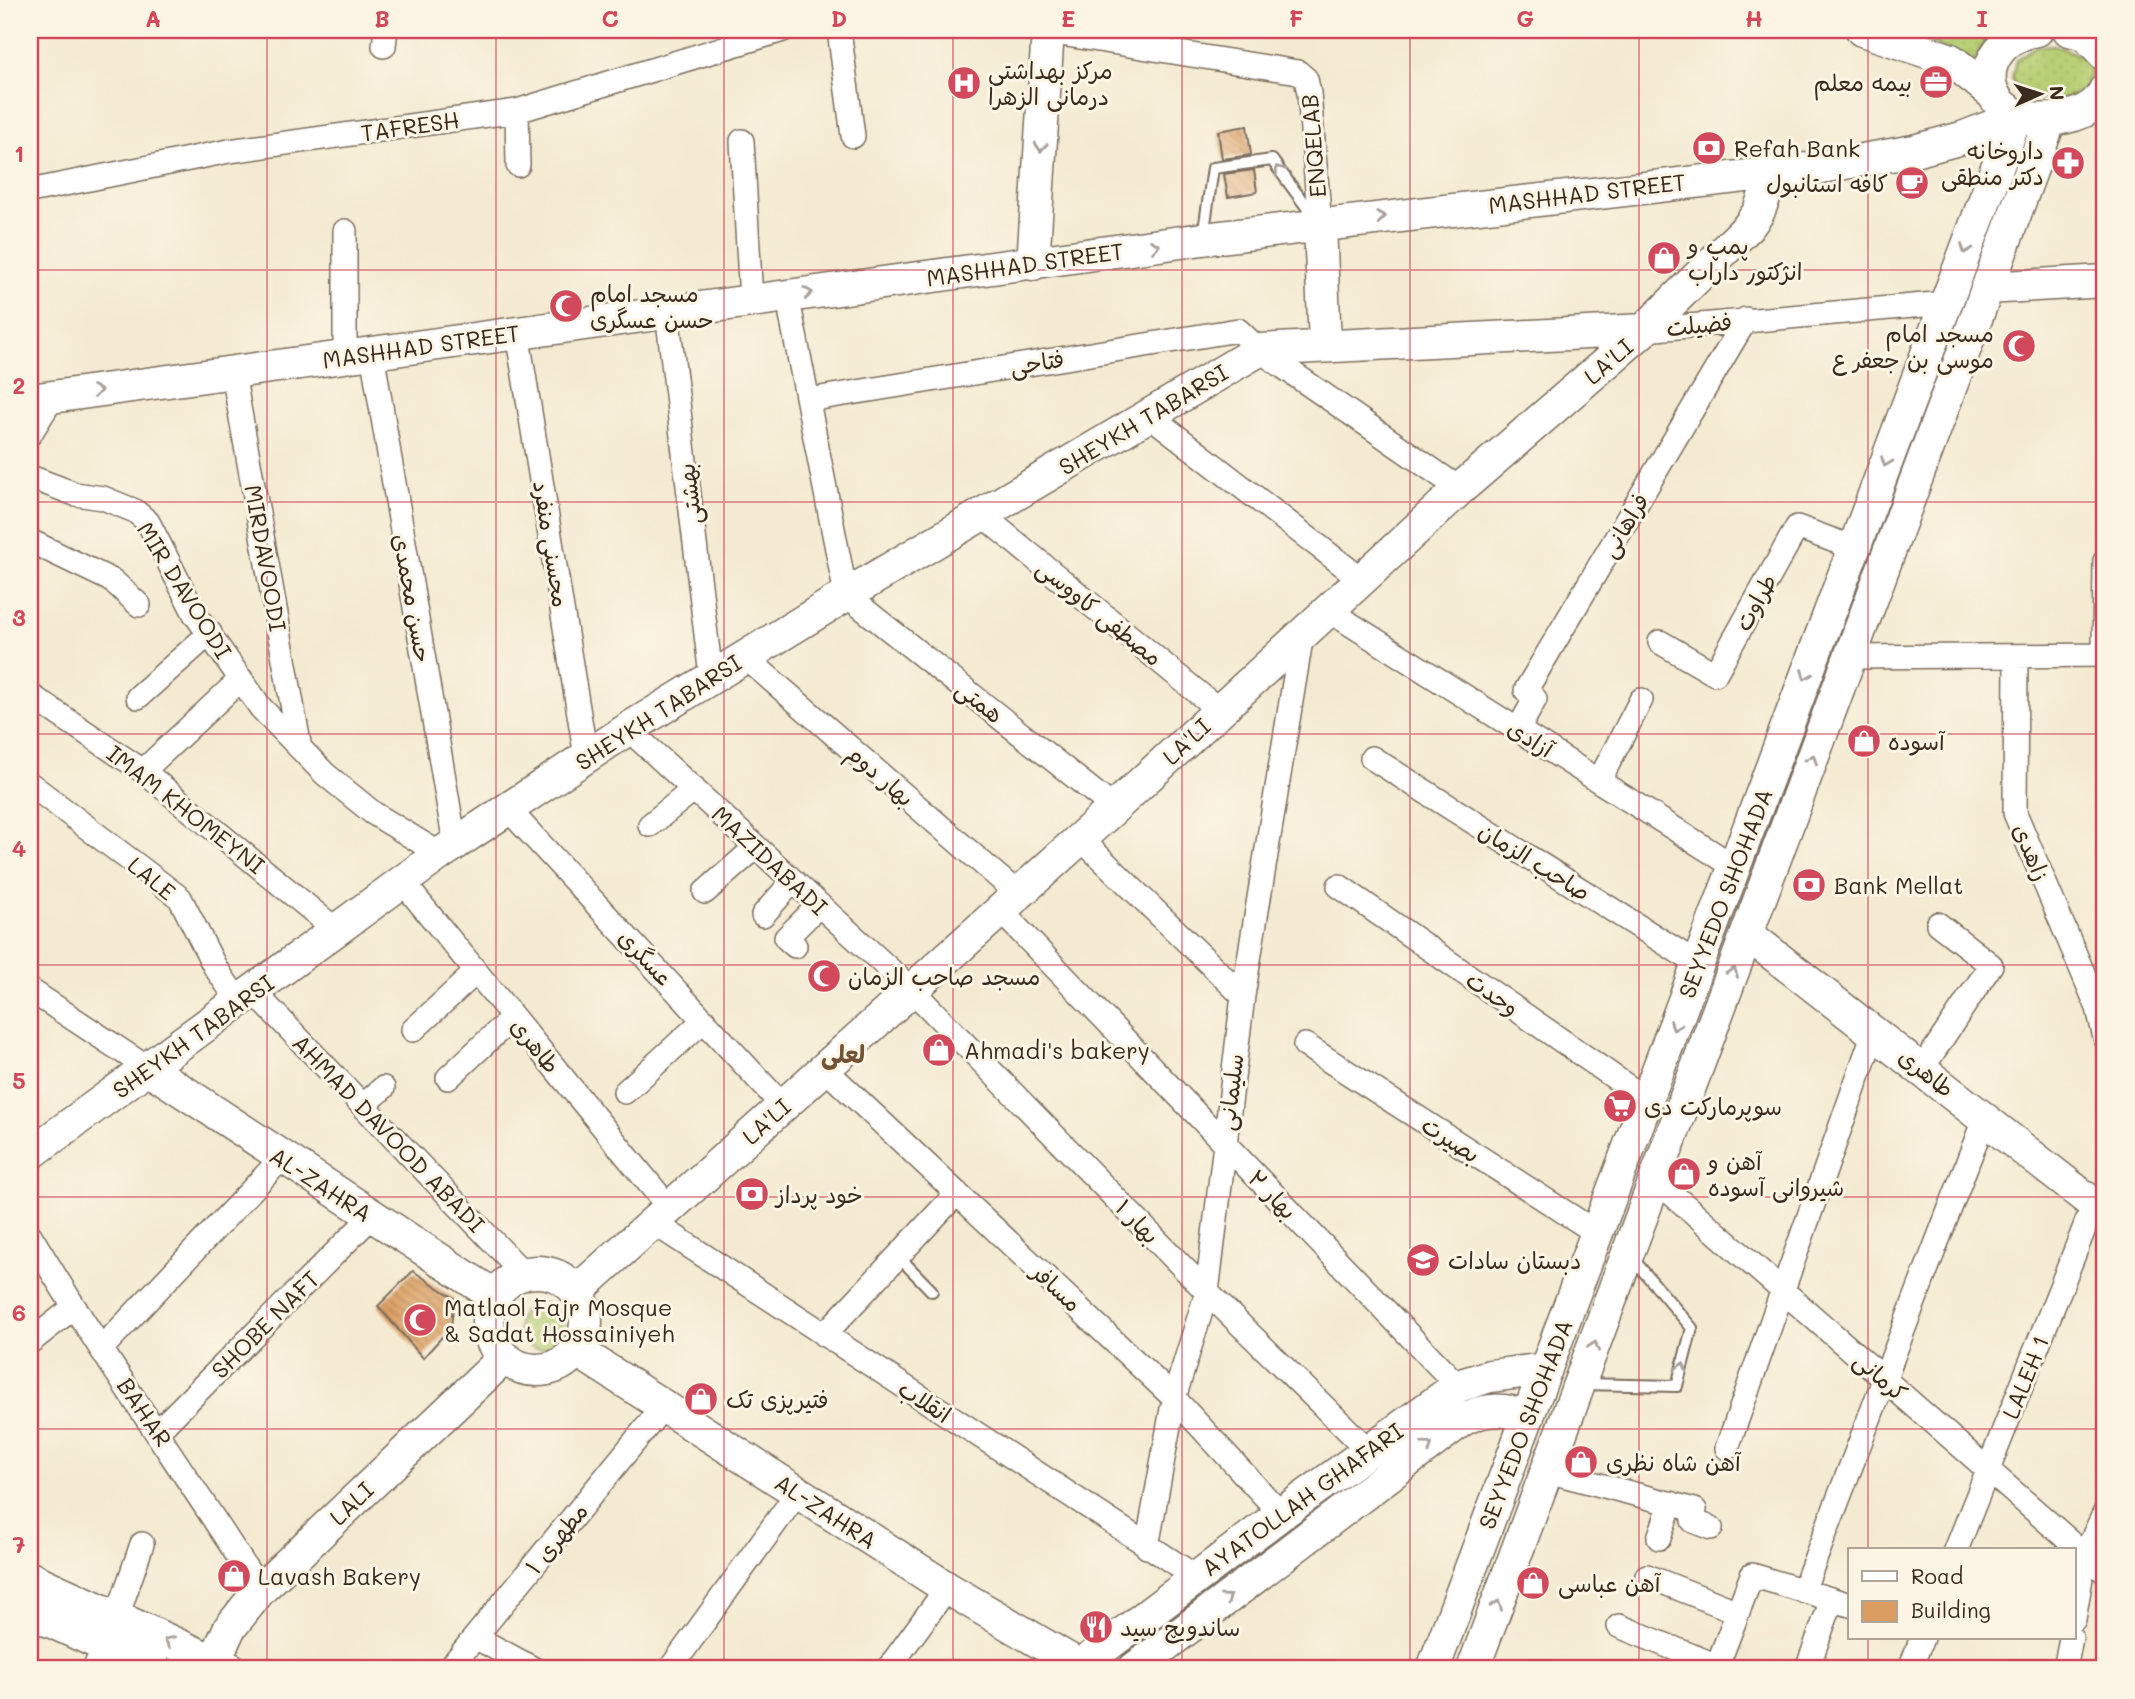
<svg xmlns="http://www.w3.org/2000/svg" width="2135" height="1699" font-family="Mali,'Playpen Sans Arabic',sans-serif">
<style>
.green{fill:url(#green-dots);stroke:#7a7c49;stroke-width:2}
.building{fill:url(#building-back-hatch)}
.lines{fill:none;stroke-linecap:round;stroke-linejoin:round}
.lane-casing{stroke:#7c6d5d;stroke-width:14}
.street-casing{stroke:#7c6d5d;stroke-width:26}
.secondary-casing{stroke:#7c6d5d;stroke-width:35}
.lane{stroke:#fff;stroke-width:10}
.street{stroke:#fff;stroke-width:23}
.secondary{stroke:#fff;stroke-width:32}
.oneway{stroke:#a79f9a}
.grid{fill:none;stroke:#d1495b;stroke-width:2;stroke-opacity:0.55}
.labels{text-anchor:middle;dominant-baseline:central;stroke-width:6;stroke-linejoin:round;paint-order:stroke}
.poi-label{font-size:23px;fill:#3b2a1e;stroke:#fcf5e5;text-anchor:start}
.street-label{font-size:23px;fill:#3b2a1e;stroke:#fcf5e5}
.neighbourhood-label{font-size:24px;font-weight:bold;fill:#735335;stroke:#fcf5e5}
.neatline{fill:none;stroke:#d1495b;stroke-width:2.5}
.grid-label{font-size:23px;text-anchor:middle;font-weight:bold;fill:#d1495b}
</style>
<defs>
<pattern id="green-dots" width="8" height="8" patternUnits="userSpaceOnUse" patternTransform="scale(1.75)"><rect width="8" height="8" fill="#b8cf74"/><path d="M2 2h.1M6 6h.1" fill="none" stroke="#9fb264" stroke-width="1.8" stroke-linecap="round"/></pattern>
<pattern id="building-back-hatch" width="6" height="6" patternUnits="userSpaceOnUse" patternTransform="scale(1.75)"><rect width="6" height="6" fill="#db9e60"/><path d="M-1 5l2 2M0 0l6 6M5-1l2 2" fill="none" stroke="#b3814f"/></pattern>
</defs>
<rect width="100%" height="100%" fill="#fcf5e5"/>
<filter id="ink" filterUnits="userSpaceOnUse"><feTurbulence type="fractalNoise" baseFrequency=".0143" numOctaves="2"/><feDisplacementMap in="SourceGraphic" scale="14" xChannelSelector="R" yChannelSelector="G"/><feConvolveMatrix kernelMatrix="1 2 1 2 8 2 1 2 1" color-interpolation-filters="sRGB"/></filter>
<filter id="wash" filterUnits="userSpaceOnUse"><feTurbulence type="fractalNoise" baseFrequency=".00686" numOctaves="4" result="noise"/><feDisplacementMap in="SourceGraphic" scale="28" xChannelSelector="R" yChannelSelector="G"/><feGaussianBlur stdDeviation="1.57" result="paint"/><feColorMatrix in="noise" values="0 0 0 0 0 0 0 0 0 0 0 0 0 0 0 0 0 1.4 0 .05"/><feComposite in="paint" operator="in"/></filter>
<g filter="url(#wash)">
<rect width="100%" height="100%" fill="#f4ead1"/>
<!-- green -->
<path class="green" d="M1915 35 1987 37 1974 62Z
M2054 45 2084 57 2090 71 2086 87C2066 105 2026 105 2012 79L2016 59 2036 46Z
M518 1326a23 23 0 1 1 46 0a23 23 0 1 1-46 0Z"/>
<g id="blocks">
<!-- building -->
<path class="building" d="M1247 126 1251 155 1222 159 1218 131Z
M1254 170 1257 192 1228 197 1224 174Z
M413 1271 454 1298 451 1327 423 1358 378 1306Z"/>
</g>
</g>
<g filter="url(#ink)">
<use href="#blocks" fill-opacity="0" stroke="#7c6d5d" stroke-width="2"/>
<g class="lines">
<!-- lane casing -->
<g class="lane-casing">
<path id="lane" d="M1203 237 1213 168 1272 160 1314 217
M898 1256 932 1291
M1582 1384 1677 1386 1692 1328 1632 1258"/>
</g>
<!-- street casing -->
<g class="street-casing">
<path id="street" d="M839 30 853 136
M1048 32 1298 72 1306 79 1309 93 1320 225
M384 46 386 30
M517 111 518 165
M742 141 751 300
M30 191 229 151 517 111 783 30
M667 312 711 676
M791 315 846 595 1114 808
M1644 330 1946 303
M517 332 586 757
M372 353 455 844
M345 356V231
M233 373 299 743
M808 400 1238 330 1259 350 1460 489
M1149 415 1361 579
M30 434 53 397
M30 477 75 494 103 498 135 511 148 522 195 614 261 708 325 774 373 813 440 854
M981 514 1219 710
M30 541 113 581 139 605
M1328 610 1735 867
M1660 642 1715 674 1797 527 1854 548
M2104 655 2105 561
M744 656 1018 894
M2016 656 2015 813 2098 1008 2105 1038
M1850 657 2105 655
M30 695 143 771 336 930
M138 697 210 633
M628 729 912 990 1207 1292 1368 1450
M1518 730 1535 699 1526 690 1746 319
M1372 758 1698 964
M143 771 241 679
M1599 781 1641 700
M30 784 180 898 215 967 239 1002
M508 809 783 1106
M650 825 694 789
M1080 838 1243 996
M402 881 670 1209
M1339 886 1647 1100
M705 892 756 847
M1000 910 1458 1386
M763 915 793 881
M795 946 786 938 819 905
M30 990 149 1069
M254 992 524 1274
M413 1030 476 972
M1305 1045 1597 1233
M825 1069 1174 1398 1281 1514
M1922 1069 1991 965 1938 924
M448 1078 513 1017
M625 1092 704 1020
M363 1106 383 1088
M1656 1180 2105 1572
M654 1223 1196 1577
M30 1235C102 1356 184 1471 260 1590
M824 1335 957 1193
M30 1342 73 1308
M102 1348 281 1159
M158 1431 371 1217
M1727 1448 1874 1032
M1547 1471 1695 1510 1693 1521 1711 1528
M1659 1538 1671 1503
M1147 1547 1174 1398 1207 1292 1243 996 1302 634
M1956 1550 2094 1204
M1647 1576 1738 1612
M1803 1591 1985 1117
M117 1617 142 1544
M2074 1619 2085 1554 2105 1512
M1619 1626 1717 1666
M475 1637 534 1669
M94 1669 105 1646
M449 1669 663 1407
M670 1669 798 1492
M888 1669 947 1588
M1716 1669 1752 1575 1850 1605
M1807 1669 1832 1600
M1910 1669 1922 1638
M2065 1669 2071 1638"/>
</g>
<!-- secondary casing -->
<g class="secondary-casing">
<path id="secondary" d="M1862 30 1951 60 1992 93
M2037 30C1966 42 1974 136 2067 117 2084 113 2098 106 2105 90
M2069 30 2085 34 2105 55
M1320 225 1325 345
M1033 264 1048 30
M1987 288 2105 281
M30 400 1203 239 1816 168 1914 151 1962 138 2016 117
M1747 934 2105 1213
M149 1069 495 1296
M30 1154 440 854 628 729 846 595 1259 350 1644 330
M488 1321a49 49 0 1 1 98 0a49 49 0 1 1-98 0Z
M576 1292 1114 808 1460 489 1644 330 1748 227 1758 213 1774 172
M576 1350 947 1588 1080 1666
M30 1578 231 1669
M30 1612 156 1669
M211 1669 229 1629 260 1590 504 1358
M1076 1669 1281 1514 1458 1386 1490 1376 1546 1369
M1134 1669 1462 1420C1485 1408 1503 1408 1528 1417
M1433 1669 2016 117
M1473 1669 2050 120"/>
</g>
<!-- lane -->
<use href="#lane" class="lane"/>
<!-- street -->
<use href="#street" class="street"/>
<!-- secondary -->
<use href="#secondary" class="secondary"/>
</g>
<!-- one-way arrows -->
<defs><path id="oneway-chevron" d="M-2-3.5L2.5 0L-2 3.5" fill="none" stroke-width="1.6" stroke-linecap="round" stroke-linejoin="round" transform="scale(1.75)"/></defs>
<g class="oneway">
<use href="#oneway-chevron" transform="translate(1041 147) rotate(94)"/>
<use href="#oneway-chevron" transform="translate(1279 170) rotate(-127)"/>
<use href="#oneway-chevron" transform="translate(1381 217) rotate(-7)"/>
<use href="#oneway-chevron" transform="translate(1155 246) rotate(-9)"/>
<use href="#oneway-chevron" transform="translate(1966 249) rotate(111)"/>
<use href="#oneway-chevron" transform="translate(808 293) rotate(-7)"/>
<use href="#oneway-chevron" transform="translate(97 391) rotate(-8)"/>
<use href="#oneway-chevron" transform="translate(1886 462) rotate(111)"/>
<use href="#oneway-chevron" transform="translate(1806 675) rotate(111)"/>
<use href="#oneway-chevron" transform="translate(1812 759) rotate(-70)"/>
<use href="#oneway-chevron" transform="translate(1733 972) rotate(-70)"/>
<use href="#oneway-chevron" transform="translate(1675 1026) rotate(111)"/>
<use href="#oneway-chevron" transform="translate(1594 1346) rotate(-70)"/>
<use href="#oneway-chevron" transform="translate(1682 1367) rotate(-75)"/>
<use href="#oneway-chevron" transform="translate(1428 1446) rotate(-37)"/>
<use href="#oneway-chevron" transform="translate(1227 1598) rotate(-37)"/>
<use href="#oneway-chevron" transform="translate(1497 1605) rotate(-70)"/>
<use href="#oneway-chevron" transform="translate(169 1641) rotate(-155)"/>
</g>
</g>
<!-- grid -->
<path class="grid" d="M267 30V1669M496 30V1669M724 30V1669M953 30V1669M1182 30V1669M1410 30V1669M1639 30V1669M1868 30V1550M30 270H2105M30 502H2105M30 734H2105M30 965H2105M30 1197H2105M30 1429H2105M1868 1638V1669"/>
<!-- icons -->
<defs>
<g id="office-disc" transform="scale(1.75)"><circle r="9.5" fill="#d1495b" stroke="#fcf5e5"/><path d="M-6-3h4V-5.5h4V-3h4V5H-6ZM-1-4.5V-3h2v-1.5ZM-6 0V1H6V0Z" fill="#fff"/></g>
<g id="hospital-disc" transform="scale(1.75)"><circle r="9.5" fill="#d1495b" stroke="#fcf5e5"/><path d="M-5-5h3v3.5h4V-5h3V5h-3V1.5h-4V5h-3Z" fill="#fff"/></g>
<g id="bank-disc" transform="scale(1.75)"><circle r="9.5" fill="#d1495b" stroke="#fcf5e5"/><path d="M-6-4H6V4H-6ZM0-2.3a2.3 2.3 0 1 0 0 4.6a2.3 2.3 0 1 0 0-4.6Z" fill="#fff"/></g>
<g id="pharmacy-disc" transform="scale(1.75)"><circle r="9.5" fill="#d1495b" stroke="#fcf5e5"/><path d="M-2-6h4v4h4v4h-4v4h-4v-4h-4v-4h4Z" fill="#fff"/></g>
<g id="cafe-disc" transform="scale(1.75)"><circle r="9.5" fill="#d1495b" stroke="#fcf5e5"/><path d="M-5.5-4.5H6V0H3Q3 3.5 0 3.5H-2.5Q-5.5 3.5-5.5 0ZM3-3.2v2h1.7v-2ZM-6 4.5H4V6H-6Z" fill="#fff"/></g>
<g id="shop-disc" transform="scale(1.75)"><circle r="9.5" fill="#d1495b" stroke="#fcf5e5"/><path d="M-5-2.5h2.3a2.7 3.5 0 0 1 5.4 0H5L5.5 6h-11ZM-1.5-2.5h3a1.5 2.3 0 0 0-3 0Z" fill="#fff"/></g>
<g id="mosque-disc" transform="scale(1.75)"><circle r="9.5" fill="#d1495b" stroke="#fcf5e5"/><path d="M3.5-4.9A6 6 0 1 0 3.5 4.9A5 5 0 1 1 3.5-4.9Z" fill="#fff"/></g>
<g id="supermarket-disc" transform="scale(1.75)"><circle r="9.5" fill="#d1495b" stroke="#fcf5e5"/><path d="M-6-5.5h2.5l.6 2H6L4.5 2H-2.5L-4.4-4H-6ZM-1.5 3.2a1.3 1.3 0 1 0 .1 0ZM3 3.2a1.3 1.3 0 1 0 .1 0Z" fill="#fff"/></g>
<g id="school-disc" transform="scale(1.75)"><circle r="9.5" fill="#d1495b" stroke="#fcf5e5"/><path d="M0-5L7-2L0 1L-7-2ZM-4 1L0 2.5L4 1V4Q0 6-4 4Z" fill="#fff"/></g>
<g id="restaurant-disc" transform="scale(1.75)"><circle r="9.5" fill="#d1495b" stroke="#fcf5e5"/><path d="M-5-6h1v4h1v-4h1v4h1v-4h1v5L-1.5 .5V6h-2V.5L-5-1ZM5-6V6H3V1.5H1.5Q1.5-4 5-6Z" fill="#fff"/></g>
</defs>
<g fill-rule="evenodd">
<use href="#office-disc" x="1936" y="82"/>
<use href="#hospital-disc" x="964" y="83"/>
<use href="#bank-disc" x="1709" y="148"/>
<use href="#pharmacy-disc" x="2068" y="163"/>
<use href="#cafe-disc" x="1912" y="183"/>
<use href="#shop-disc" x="1664" y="258"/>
<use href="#mosque-disc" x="566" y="306"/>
<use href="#mosque-disc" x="2019" y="346"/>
<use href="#shop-disc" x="1864" y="741"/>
<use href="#bank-disc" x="1809" y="885"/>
<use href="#mosque-disc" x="824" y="976"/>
<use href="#shop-disc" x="939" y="1050"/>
<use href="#supermarket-disc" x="1620" y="1106"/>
<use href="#shop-disc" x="1684" y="1174"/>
<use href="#bank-disc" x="752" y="1194"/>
<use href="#school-disc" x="1423" y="1260"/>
<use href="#mosque-disc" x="420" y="1320"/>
<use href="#shop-disc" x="701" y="1399"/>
<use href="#shop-disc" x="1581" y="1462"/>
<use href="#shop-disc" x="234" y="1576"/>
<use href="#shop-disc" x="1533" y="1583"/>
<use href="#restaurant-disc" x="1096" y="1627"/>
</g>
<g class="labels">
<!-- poi labels -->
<g class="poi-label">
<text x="988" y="70">مرکز بهداشتی<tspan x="988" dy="26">درمانی الزهرا</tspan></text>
<text x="1912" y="82" text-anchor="end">بیمه معلم</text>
<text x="1734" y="148">Refah Bank</text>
<text x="2044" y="150" text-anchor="end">داروخانه<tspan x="2044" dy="26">دکتر منطقی</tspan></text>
<text x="1888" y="183" text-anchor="end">کافه استانبول</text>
<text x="1688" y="245">پمپ و<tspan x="1688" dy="26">انژکتور داراب</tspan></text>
<text x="590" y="293">مسجد امام<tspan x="590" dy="26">حسن عسگری</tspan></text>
<text x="1994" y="333" text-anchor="end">مسجد امام<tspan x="1994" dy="26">موسی بن جعفر ع</tspan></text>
<text x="1888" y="741">آسوده</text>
<text x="1834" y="885">Bank Mellat</text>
<text x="848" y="976">مسجد صاحب الزمان</text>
<text x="964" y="1050">Ahmadi's bakery</text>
<text x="1644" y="1106">سوپرمارکت دی</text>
<text x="1708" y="1161">آهن و<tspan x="1708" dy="26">شیروانی آسوده</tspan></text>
<text x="776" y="1194">خود پرداز</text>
<text x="1448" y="1260">دبستان سادات</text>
<text x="444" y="1307">Matlaol Fajr Mosque<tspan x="444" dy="26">&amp; Sadat Hossainiyeh</tspan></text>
<text x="726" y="1399">فتیرپزی تک</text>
<text x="1606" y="1462">آهن شاه نظری</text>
<text x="258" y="1576">Lavash Bakery</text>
<text x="1558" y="1583">آهن عباسی</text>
<text x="1120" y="1627">ساندویچ سید</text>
</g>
<!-- street labels -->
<g class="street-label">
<text transform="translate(410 126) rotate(-8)">TAFRESH</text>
<text transform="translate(1313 146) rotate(-95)">ENQELAB</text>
<text transform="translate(1587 193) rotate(-7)">MASHHAD STREET</text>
<text transform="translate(1025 264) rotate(-8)">MASHHAD STREET</text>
<text transform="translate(1699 324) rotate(-6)">فضیلت</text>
<text transform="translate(421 346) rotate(-8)">MASHHAD STREET</text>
<text transform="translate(1608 361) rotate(-41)">LA'LI</text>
<text transform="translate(1037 362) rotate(-9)">فتاحی</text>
<text transform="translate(1143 419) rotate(-31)">SHEYKH TABARSI</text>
<text transform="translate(689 494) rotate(-97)">بهشتی</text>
<text transform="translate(1624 525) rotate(-59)">فراهانی</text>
<text transform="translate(552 544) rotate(81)">محسنی منفرد</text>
<text transform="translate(266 558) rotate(80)">MIRDAVOODI</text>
<text transform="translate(185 590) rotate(58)">MIR DAVOODI</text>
<text transform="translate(413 598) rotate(80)">حسن محمدی</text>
<text transform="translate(1755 602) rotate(-61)">طراوت</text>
<text transform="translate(1100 612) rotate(39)">مصطفی کاووسی</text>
<text transform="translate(980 701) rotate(38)">همتی</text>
<text transform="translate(658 712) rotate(-33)">SHEYKH TABARSI</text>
<text transform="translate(1531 738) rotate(32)">آزادی</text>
<text transform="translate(1186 741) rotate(-43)">LA'LI</text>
<text transform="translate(881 775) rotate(41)">بهار دوم</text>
<text transform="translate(186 809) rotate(38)">IMAM KHOMEYNI</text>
<text transform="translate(2032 852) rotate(67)">زاهدی</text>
<text transform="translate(770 860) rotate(43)">MAZIDABADI</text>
<text transform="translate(1535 861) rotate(32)">صاحب الزمان</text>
<text transform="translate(152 878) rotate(39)">LALE</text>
<text transform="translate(1725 893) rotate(-69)">SEYYEDO SHOHADA</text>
<text transform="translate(646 957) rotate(47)">عسگری</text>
<text transform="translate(1493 993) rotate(35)">وحدت</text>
<text transform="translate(193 1036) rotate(-36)">SHEYKH TABARSI</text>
<text transform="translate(536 1045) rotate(51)">طاهری</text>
<text transform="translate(1927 1072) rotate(38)">طاهری</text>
<text transform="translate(1230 1092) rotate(-83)">سلیمانی</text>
<text transform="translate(766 1121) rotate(-42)">LA'LI</text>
<text transform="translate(389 1133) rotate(46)">AHMAD DAVOOD ABADI</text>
<text transform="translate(1451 1139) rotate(33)">بصیرت</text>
<text transform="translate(321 1184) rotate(33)">AL-ZAHRA</text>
<text transform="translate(1273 1194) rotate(46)">بهار ۲</text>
<text transform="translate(1138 1221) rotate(46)">بهار ۱</text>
<text transform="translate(1057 1287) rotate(43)">مسافر</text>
<text transform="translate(265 1324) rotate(-45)">SHOBE NAFT</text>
<text transform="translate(1881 1376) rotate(41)">کرمانی</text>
<text transform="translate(2025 1377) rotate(-68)">LALEH 1</text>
<text transform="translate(925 1401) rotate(33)">انقلاب</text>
<text transform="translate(145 1412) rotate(56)">BAHAR</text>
<text transform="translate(1525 1424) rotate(-69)">SEYYEDO SHOHADA</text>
<text transform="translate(1302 1499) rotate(-36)">AYATOLLAH GHAFARI</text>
<text transform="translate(351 1503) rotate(-44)">LALI</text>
<text transform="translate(826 1511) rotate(33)">AL-ZAHRA</text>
<text transform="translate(556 1538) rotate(-51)">مطهری ۱</text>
</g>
<!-- neighbourhood labels -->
<g class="neighbourhood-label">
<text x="843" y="1053">لعلی</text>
</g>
</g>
<!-- margin -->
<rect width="2135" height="1699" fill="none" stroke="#fcf5e5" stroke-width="77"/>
<!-- legend -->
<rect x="1848" y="1548" width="228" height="91" fill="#fcf5e5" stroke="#afa495" stroke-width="2"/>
<rect x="1862" y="1571" width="35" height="10" fill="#ffffff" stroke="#afa495" stroke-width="2"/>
<text x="1911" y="1584" font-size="21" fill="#3b2a1e">Road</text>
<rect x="1862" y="1601" width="35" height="21" fill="#db9e60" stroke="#afa495" stroke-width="2"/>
<text x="1911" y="1618" font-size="21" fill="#3b2a1e">Building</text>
<!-- north arrow -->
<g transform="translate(2040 94) rotate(87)" stroke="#fcf5e5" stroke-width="5" paint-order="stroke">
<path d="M0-5L12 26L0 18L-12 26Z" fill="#3b2a1e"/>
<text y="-10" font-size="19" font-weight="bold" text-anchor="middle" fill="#3b2a1e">N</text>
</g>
<rect x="38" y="38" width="2058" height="1622" class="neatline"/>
<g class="grid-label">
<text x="153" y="27">A</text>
<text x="382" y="27">B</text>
<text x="610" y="27">C</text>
<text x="839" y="27">D</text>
<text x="1068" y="27">E</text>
<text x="1296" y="27">F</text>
<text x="1525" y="27">G</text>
<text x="1754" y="27">H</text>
<text x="1982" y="27">I</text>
<text x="19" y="162">1</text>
<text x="19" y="394">2</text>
<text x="19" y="626">3</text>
<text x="19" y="857">4</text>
<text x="19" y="1089">5</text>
<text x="19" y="1321">6</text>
<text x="19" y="1553">7</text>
</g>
</svg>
